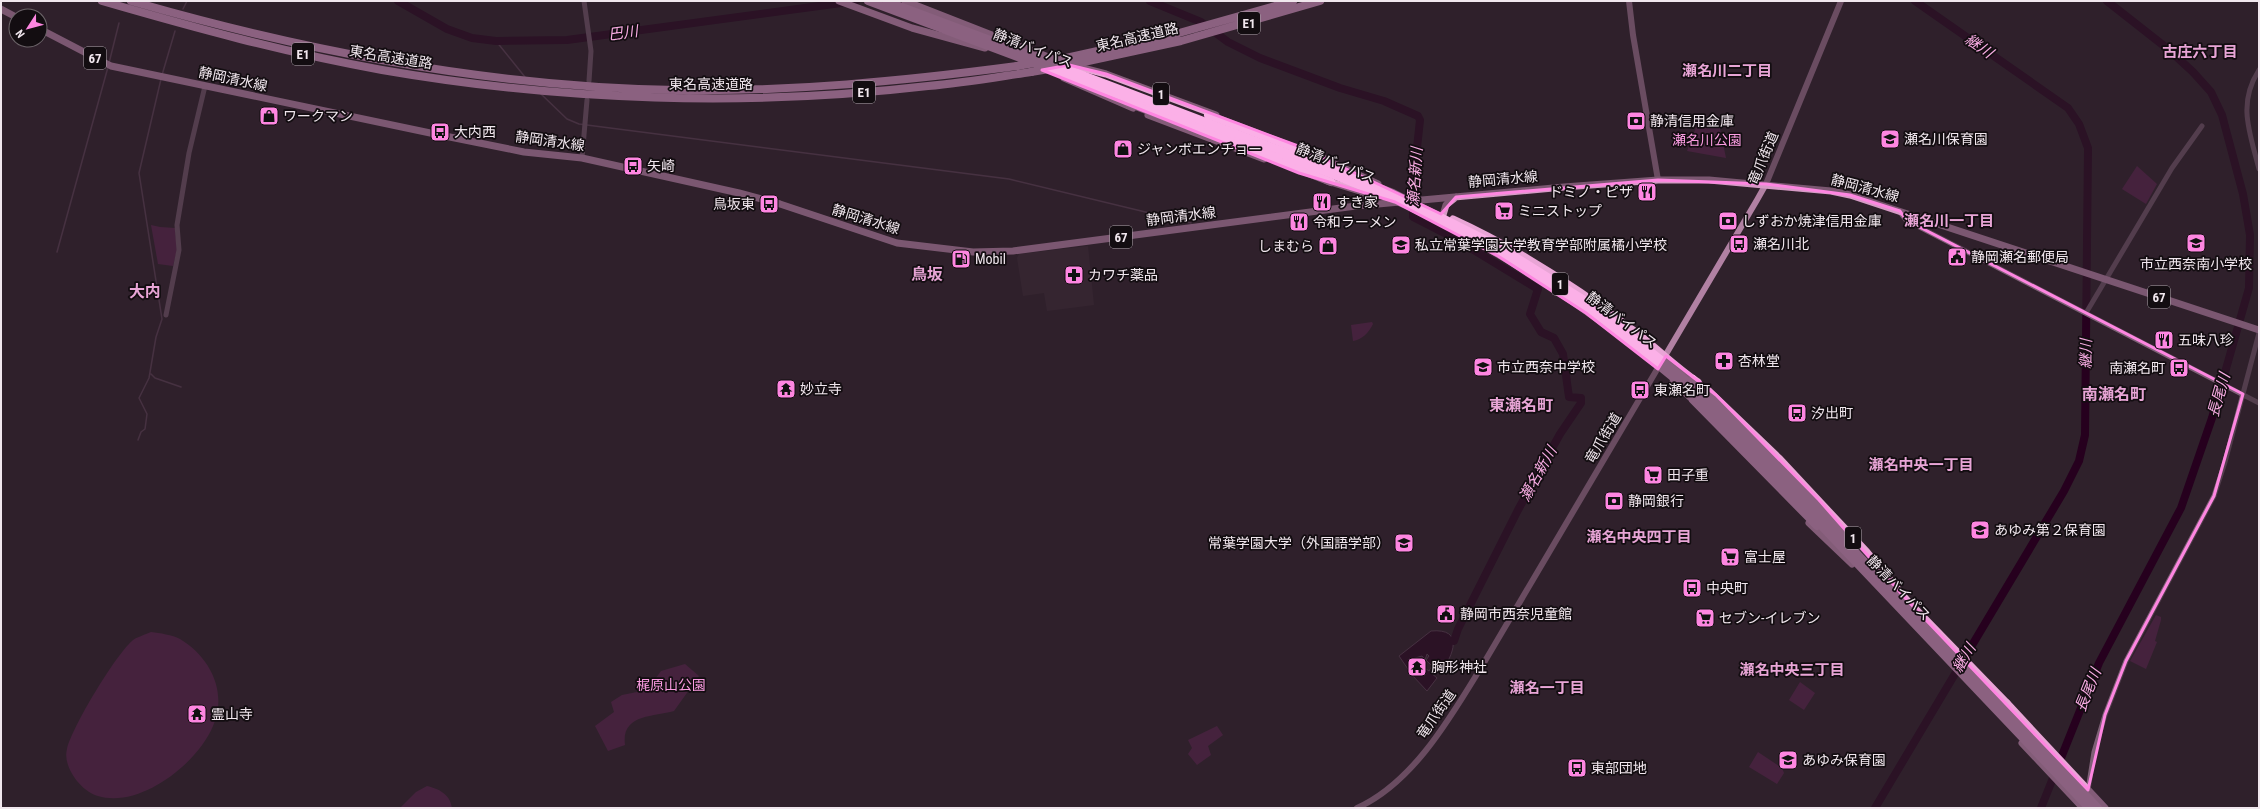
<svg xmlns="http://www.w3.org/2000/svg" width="2260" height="809" font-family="'Roboto Condensed','Noto Sans JP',sans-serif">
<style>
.built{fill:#3d2a37}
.green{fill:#602453}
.water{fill:#26001e;stroke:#63455c;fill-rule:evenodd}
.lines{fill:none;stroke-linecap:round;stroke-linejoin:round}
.stream{stroke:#63455c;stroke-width:1.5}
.river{stroke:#26001e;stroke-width:8}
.tertiary{stroke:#7e6076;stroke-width:5}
.secondary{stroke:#b181a3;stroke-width:6}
.primary{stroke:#d79ac6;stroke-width:7}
.trunk{stroke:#e9a5d6;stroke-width:7}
.motorway{stroke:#fbb0e7;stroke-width:8}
.trunk-bridge{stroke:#e9a5d6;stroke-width:7}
.motorway-bridge{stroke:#fbb0e7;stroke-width:8}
.marked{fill:none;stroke:#fe86e1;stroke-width:3;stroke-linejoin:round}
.labels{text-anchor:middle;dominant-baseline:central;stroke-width:3.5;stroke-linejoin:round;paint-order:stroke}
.shield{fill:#130d11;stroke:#aea6ac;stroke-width:1}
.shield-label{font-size:13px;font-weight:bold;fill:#f1e7ee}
.street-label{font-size:14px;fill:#f1e7ee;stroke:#130d11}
.poi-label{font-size:14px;fill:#f1e7ee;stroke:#130d11;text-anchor:start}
.park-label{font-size:14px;fill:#fa9ce1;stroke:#130d11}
.water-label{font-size:15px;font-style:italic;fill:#f8ace3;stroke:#130d11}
.neighbourhood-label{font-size:15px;font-weight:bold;fill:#e8a5d6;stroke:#130d11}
.quarter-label{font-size:16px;font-weight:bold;fill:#e8a5d6;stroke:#130d11}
</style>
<rect width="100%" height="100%" fill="#2f212b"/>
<!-- built -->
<path class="built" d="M1088 246 1094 305 1047 311 1044 293 1023 296 1017 258 1019 254Z"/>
<!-- green -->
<path class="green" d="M1698 122 1719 124 1726 158 1687 151Z
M2137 166 2157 184 2146 204 2122 189Z
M151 225 160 227 175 228 177 250 173 266 158 264Z
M1372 322 1373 324C1369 332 1362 340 1353 341L1351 325Z
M2156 615 2161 617V620L2155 641 2157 642 2146 669 2130 661Z
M151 632C160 633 172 635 180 639 210 657 228 692 213 726 198 763 140 809 98 796 82 792 62 767 67 749 72 727 115 656 132 641 136 637 145 635 151 632Z
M685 664 699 676 674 711C653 717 621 714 625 745L608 751 595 726 614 712 611 702 622 695 647 690 661 671Z
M1800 682 1815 693 1804 710 1789 700Z
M1217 726 1223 735 1208 746 1211 755 1197 765 1188 754 1192 748 1188 740Z
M1758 752 1782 768 1784 773 1777 784 1749 767Z
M427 786C439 789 450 794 452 808H400L416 792Z"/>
<!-- water -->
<path class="water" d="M1431 631C1465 628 1453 655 1441 673L1434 667 1430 672 1437 678 1427 691 1412 675 1399 656ZM1427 654 1429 656 1426 660 1432 666 1429 671 1426 669 1421 675H1416L1408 664 1412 659 1422 656 1425 660Z"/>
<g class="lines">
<!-- stream -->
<path class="stream" d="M183 9 187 1
M496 41 525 77
M109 63 119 23
M162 75 175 31
M541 94 567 119 579 124 1009 179 1191 223
M57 252 108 67
M151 374 155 378 181 387
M138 440 141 432 145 429 147 414 139 398 149 378 156 337 162 319 139 173 161 79"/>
<!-- river -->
<path class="river" d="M398 1 447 29 472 38 496 41 567 40 856 1
M1150 1 1201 22 1228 42 1260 58 1340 88 1384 101 1418 116 1420 120 1413 185V217L1454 238 1538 289 1530 314 1541 332 1554 338 1563 354 1569 397 1581 398V403L1560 434 1518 510 1458 629 1454 641
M1875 808 2064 491 2079 461 2085 435 2088 148 2079 124 2068 108 1915 1
M2041 808 2099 663 2181 508 2212 418 2249 288 2250 235 2243 194 2222 115 2211 92 2193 72 2168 49 2107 1"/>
<!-- tertiary -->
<path class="tertiary" d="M584 1 591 51 589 81
M2259 70C2237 104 2250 133 2259 169
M582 158 587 100
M1900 212 1906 220 2259 403
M2086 313 2172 168 2202 126
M166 315 179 250 177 225 189 153 205 86
M2088 790 2094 752 2105 715 2126 661 2214 496 2225 462 2259 333"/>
<!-- secondary -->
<path class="secondary" d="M1629 1 1633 35 1658 180
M1357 808C1415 782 1453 713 1485 661L1757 200 1766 184 1841 1"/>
<!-- primary -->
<path class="primary" d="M1 9 16 17
M40 29 111 66 435 134 524 152 582 158 739 193 780 204 897 243 973 252 1013 251 1356 206 1564 187 1658 180H1709L1831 191 1850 195 2259 330
M1356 206 1363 199 1364 192
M1443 215 1446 205 1456 197"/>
<!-- trunk -->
<path class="trunk" d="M839 1 912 28 985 48
M905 1 1056 60
M1067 64 1106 74 1216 115
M1064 78 1133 108
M1148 115 1264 159
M1324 159 1378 184
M1327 181 1376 196
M1453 219C1519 249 1578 288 1636 332 1657 348 1676 367 1698 382
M1673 382 1692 399
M1706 388 1779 458 1867 552 1906 599 2007 703
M1809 523 1852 564
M2022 743 2083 808"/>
<!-- motorway -->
<path class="motorway" d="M102 1C195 28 287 53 382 70 561 101 748 107 928 86 963 83 997 77 1031 72
M131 1C308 52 491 87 676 90 791 92 903 81 1017 66
M886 1 1043 60
M1066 58 1179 33 1293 1
M1079 63 1181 41 1320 1
M1135 101 1286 157
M1208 115 1329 161
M1243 147 1331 182
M1693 379 1756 440 1845 536
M1693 400 1817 526"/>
<!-- trunk-bridge -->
<path class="trunk-bridge" d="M2007 703 2105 808"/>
<!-- motorway-bridge -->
<path class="motorway-bridge" d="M868 1 1135 101
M1043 60 1393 193 1498 246 1592 305 1680 375 1756 447 2098 808
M1047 61 1066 58
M1017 66 1034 63
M1062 66 1079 63
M1031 72 1049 69
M1128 103 1243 147
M1286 157C1328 173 1370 188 1410 207 1525 262 1624 331 1718 417L2089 808"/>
</g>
<!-- marked area -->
<path d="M0 0H2260V809H0ZM1069 65 1106 74 1298 146 1441 214 1456 197 1658 180 1766 184 1850 195 1900 211 1906 220 2243 394 2214 496 2126 661 2105 715 2088 790 1906 599 1819 500 1716 395 1666 356 1658 369 1586 313 1498 256 1395 202 1299 173 1042 70Z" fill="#2f212b" fill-opacity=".55" fill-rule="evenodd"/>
<path class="marked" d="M1069 65 1106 74 1298 146 1441 214 1456 197 1658 180 1766 184 1850 195 1900 211 1906 220 2243 394 2214 496 2126 661 2105 715 2088 790 1906 599 1819 500 1716 395 1666 356 1658 369 1586 313 1498 256 1395 202 1299 173 1042 70Z"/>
<!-- icons -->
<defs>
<g id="shop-square" transform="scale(1)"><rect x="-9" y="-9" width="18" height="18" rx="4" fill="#fe86e1" stroke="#130d11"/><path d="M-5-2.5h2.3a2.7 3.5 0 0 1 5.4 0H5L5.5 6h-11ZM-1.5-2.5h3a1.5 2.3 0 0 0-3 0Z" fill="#111"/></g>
<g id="bank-square" transform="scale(1)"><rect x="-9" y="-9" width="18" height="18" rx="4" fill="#fe86e1" stroke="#130d11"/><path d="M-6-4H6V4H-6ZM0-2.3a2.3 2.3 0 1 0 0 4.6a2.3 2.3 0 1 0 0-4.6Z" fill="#111"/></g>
<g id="bus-square" transform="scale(1)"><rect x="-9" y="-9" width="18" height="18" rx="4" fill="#fe86e1" stroke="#130d11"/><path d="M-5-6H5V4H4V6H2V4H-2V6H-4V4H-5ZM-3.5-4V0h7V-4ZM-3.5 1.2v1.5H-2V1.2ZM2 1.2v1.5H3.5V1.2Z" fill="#111"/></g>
<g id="school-square" transform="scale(1)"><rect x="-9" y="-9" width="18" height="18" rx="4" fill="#fe86e1" stroke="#130d11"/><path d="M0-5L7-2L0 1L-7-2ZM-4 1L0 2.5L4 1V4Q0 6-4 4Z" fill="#111"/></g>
<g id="restaurant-square" transform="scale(1)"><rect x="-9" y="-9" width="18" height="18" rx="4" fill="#fe86e1" stroke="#130d11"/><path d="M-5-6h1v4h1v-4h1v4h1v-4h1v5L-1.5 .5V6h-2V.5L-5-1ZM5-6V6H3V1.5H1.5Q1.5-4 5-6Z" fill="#111"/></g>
<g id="supermarket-square" transform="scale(1)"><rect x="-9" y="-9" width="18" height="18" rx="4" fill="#fe86e1" stroke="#130d11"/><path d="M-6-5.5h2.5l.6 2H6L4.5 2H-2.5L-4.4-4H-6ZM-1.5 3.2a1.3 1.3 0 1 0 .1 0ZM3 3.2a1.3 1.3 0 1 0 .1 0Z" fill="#111"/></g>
<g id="civic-square" transform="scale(1)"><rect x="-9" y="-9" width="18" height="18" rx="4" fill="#fe86e1" stroke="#130d11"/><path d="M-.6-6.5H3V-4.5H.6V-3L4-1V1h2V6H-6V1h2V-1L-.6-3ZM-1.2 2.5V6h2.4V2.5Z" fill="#111"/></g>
<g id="fuel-square" transform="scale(1)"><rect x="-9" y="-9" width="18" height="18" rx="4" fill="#fe86e1" stroke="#130d11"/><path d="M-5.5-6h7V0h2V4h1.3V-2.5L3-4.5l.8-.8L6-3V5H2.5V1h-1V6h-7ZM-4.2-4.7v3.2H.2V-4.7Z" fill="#111"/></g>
<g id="pharmacy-square" transform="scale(1)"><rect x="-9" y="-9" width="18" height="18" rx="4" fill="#fe86e1" stroke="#130d11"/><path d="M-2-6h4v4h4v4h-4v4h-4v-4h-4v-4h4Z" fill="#111"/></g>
<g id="temple-square" transform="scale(1)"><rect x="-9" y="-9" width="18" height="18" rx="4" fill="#fe86e1" stroke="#130d11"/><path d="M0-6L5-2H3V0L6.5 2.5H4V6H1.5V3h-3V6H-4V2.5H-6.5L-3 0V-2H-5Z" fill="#111"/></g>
<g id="university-square" transform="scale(1)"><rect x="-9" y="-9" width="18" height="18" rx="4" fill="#fe86e1" stroke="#130d11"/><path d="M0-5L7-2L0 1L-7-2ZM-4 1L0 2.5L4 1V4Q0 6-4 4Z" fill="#111"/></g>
</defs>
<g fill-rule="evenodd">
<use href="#shop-square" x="269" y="116"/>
<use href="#bank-square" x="1636" y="121"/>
<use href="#bus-square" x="440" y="132"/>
<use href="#school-square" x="1890" y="139"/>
<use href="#shop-square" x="1123" y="149"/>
<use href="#bus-square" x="633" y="166"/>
<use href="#restaurant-square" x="1647" y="192"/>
<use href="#restaurant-square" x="1322" y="202"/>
<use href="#bus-square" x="769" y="204"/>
<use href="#supermarket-square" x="1504" y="211"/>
<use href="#bank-square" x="1728" y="221"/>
<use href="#restaurant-square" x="1299" y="222"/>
<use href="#school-square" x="2196" y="243"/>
<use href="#bus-square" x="1739" y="244"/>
<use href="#school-square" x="1401" y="245"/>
<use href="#shop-square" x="1328" y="246"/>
<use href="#civic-square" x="1957" y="257"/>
<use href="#fuel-square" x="961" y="259"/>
<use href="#pharmacy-square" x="1074" y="275"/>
<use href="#restaurant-square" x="2164" y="340"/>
<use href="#pharmacy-square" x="1724" y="361"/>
<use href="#school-square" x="1483" y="367"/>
<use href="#bus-square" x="2179" y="368"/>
<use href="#temple-square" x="786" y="389"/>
<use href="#bus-square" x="1640" y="390"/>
<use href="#bus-square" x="1797" y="413"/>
<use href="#supermarket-square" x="1653" y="475"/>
<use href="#bank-square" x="1614" y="501"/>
<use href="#school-square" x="1980" y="530"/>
<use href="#university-square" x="1404" y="543"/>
<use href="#supermarket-square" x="1730" y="557"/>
<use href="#bus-square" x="1692" y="588"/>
<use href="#civic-square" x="1446" y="614"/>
<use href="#supermarket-square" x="1705" y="618"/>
<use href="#temple-square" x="1417" y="667"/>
<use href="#temple-square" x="197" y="714"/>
<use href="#school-square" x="1788" y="760"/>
<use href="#bus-square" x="1577" y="768"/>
</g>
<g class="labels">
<!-- shield labels -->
<g class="shield">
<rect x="1238" y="12" width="22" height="22" rx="3"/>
<rect x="292" y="43" width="22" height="22" rx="3"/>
<rect x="84" y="47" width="22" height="22" rx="3"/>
<rect x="853" y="81" width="22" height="22" rx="3"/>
<rect x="1153" y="83" width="16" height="22" rx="3"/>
<rect x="1110" y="226" width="22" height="22" rx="3"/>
<rect x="1552" y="273" width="16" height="22" rx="3"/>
<rect x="2148" y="286" width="22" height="22" rx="3"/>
<rect x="1845" y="527" width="16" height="22" rx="3"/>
</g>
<g class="shield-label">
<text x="1249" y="23">E1</text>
<text x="303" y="54">E1</text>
<text x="95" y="58">67</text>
<text x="864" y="92">E1</text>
<text x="1161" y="94">1</text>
<text x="1121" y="237">67</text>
<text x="1560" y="284">1</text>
<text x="2159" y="297">67</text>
<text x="1853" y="538">1</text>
</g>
<!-- street labels -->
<g class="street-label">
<text transform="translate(1137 37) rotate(-13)">東名高速道路</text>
<text transform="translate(1033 48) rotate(21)">静清バイパス</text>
<text transform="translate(391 57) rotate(9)">東名高速道路</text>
<text transform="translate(233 79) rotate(12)">静岡清水線</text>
<text x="711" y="84">東名高速道路</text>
<text transform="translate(550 141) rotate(8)">静岡清水線</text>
<text transform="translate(1763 158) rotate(-67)">竜爪街道</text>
<text transform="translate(1336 163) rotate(22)">静清バイパス</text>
<text transform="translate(1503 179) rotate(-5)">静岡清水線</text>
<text transform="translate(1865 188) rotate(15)">静岡清水線</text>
<text transform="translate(1181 216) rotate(-7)">静岡清水線</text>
<text transform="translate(866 219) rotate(17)">静岡清水線</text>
<text transform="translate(1622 320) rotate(37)">静清バイパス</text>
<text transform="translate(1603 438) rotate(-59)">竜爪街道</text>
<text transform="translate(1899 588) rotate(46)">静清バイパス</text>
<text transform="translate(1436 714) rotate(-55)">竜爪街道</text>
</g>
<!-- poi labels -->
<g class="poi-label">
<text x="283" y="116">ワークマン</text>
<text x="1650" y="121">静清信用金庫</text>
<text x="454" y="132">大内西</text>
<text x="1904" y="139">瀬名川保育園</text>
<text x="1137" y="149">ジャンボエンチョー</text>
<text x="647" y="166">矢崎</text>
<text x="1633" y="192" text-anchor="end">ドミノ・ピザ</text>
<text x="1336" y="202">すき家</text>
<text x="755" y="204" text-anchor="end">鳥坂東</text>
<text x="1518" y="211">ミニストップ</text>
<text x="1742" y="221">しずおか焼津信用金庫</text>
<text x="1313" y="222">令和ラーメン</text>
<text x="1753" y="244">瀬名川北</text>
<text x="1415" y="245">私立常葉学園大学教育学部附属橘小学校</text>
<text x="1314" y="246" text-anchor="end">しまむら</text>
<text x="1971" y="257">静岡瀬名郵便局</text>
<text x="975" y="259">Mobil</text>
<text x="2196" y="264" text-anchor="middle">市立西奈南小学校</text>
<text x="1088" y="275">カワチ薬品</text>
<text x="2178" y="340">五味八珍</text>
<text x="1738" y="361">杏林堂</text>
<text x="1497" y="367">市立西奈中学校</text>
<text x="2165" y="368" text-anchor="end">南瀬名町</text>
<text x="800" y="389">妙立寺</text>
<text x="1654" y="390">東瀬名町</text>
<text x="1811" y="413">汐出町</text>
<text x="1667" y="475">田子重</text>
<text x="1628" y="501">静岡銀行</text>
<text x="1994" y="530">あゆみ第２保育園</text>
<text x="1390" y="543" text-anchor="end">常葉学園大学（外国語学部）</text>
<text x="1744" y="557">富士屋</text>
<text x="1706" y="588">中央町</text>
<text x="1460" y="614">静岡市西奈児童館</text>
<text x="1719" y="618">セブン-イレブン</text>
<text x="1431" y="667">胸形神社</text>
<text x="211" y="714">霊山寺</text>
<text x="1802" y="760">あゆみ保育園</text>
<text x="1591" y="768">東部団地</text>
</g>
<!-- park labels -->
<g class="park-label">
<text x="1707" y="140">瀬名川公園</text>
<text x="671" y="685">梶原山公園</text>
</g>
<!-- water labels -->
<g class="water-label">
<text transform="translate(623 33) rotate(-8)">巴川</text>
<text transform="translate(1979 46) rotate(35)">継川</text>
<text transform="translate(1415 177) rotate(-86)">瀬名新川</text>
<text transform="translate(2086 354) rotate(-89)">継川</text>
<text transform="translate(2219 395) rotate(-74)">長尾川</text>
<text transform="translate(1538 474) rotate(-61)">瀬名新川</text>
<text transform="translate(1964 658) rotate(-59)">継川</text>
<text transform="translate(2088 690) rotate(-68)">長尾川</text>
</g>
<!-- neighbourhood labels -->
<g class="neighbourhood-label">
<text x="2200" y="52">古庄六丁目</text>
<text x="1727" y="71">瀬名川二丁目</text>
<text x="1949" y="221">瀬名川一丁目</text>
<text x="1921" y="465">瀬名中央一丁目</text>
<text x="1639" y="537">瀬名中央四丁目</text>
<text x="1792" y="670">瀬名中央三丁目</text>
<text x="1547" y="688">瀬名一丁目</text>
</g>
<!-- quarter labels -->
<g class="quarter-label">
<text x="927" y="274">鳥坂</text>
<text x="145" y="291">大内</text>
<text x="2114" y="394">南瀬名町</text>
<text x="1521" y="405">東瀬名町</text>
</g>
</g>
<!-- border -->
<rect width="2260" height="809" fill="none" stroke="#f1e7ee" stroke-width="4"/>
<!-- north arrow -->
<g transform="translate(28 28) rotate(234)"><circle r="19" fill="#130d11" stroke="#6c6469"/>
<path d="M0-3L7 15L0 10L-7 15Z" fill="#fe86e1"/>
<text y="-6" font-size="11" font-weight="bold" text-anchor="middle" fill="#f1e7ee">N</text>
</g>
</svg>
